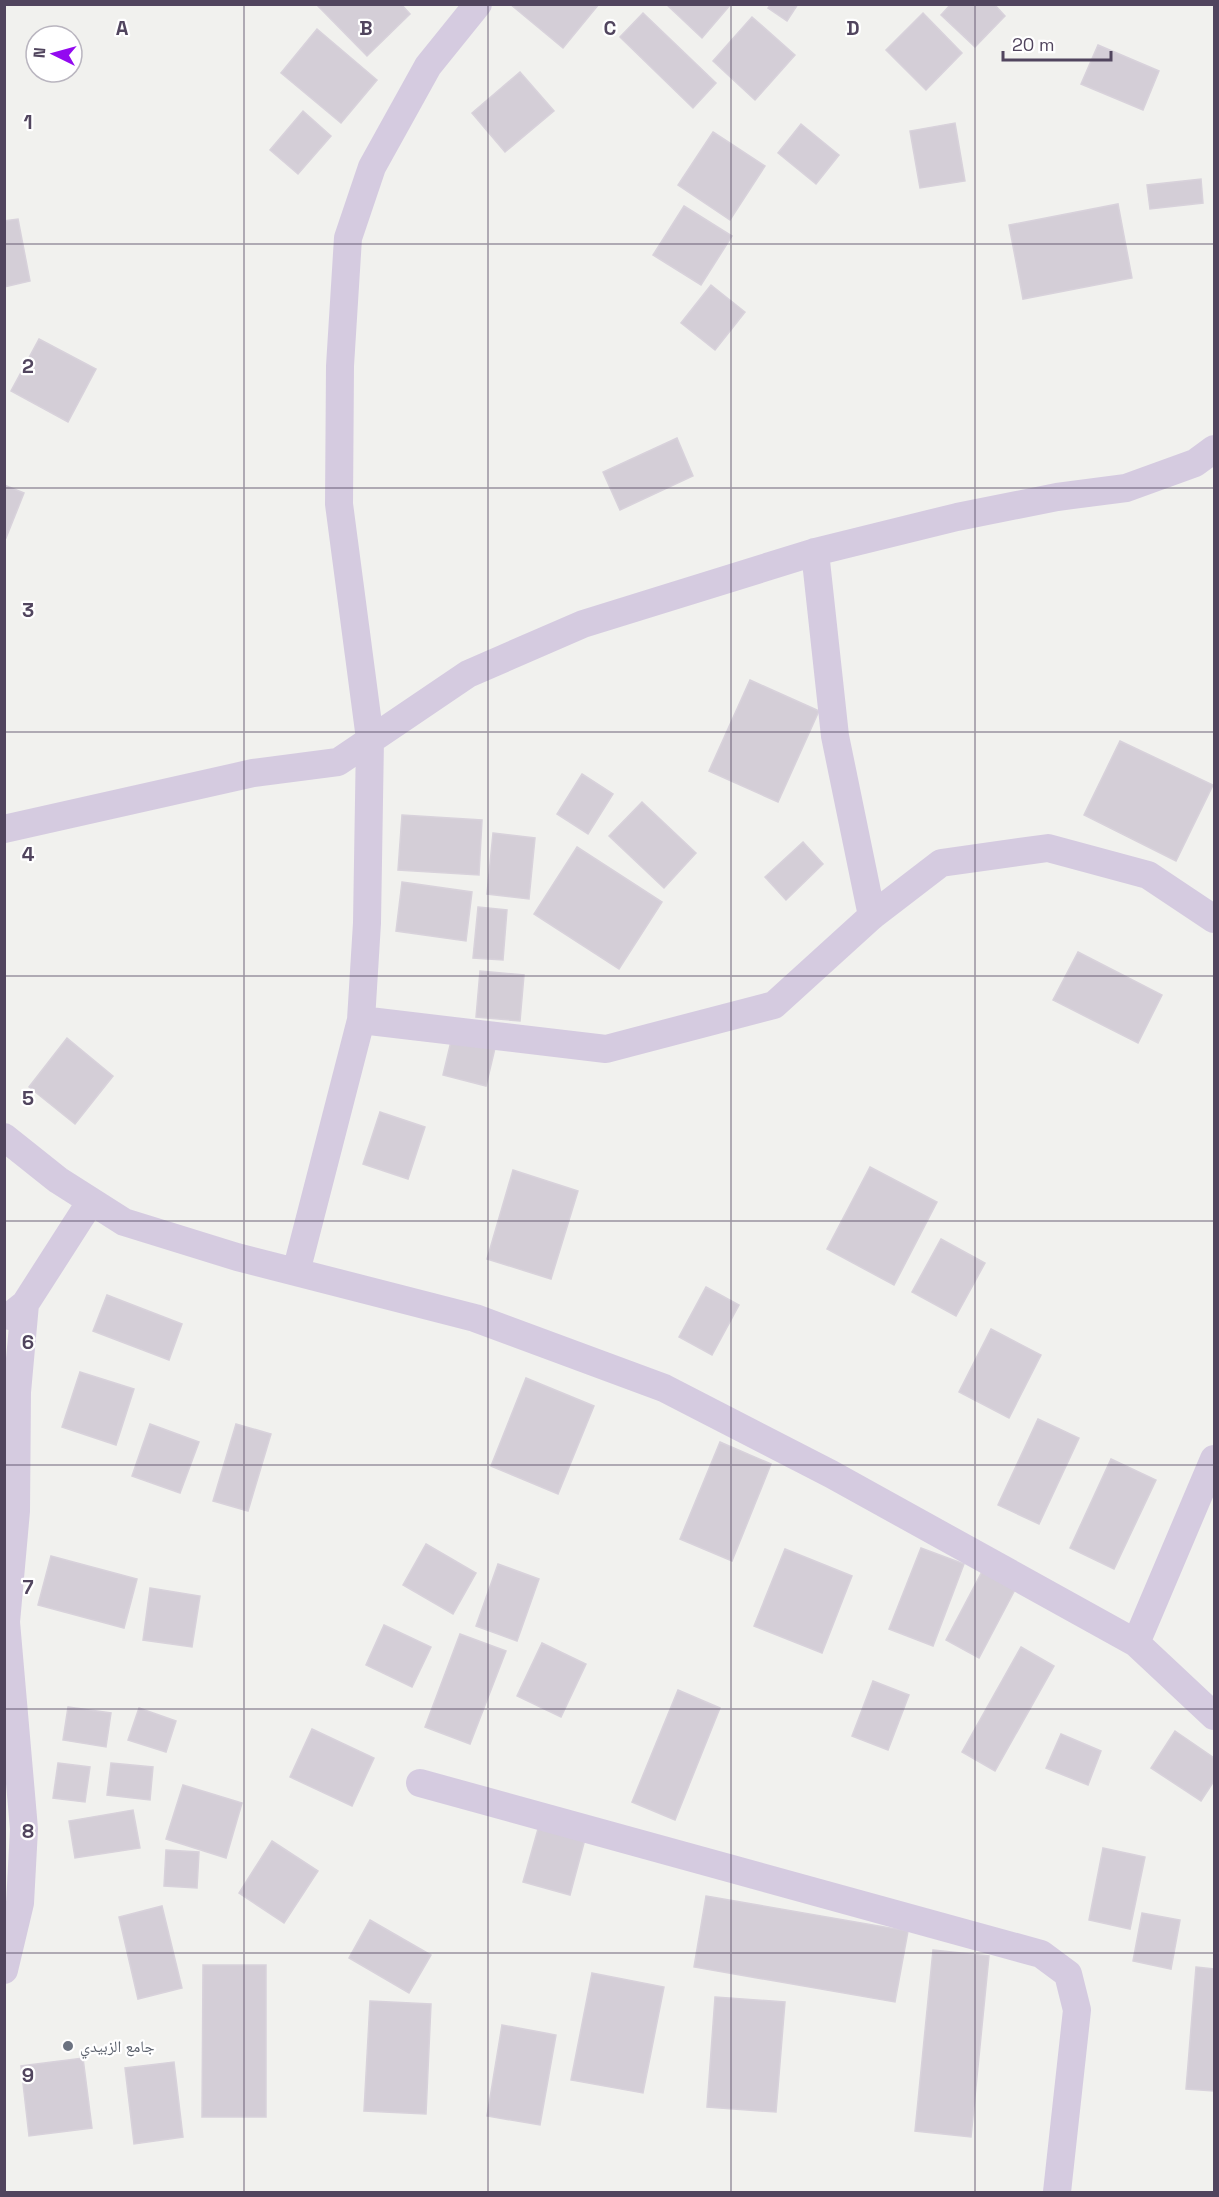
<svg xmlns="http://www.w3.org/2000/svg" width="1219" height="2197" font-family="'Space Grotesk','Noto Naskh Arabic',sans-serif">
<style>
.building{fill:#d4ced7;stroke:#d8d2db;stroke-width:1.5}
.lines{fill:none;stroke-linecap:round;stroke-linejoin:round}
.minor{stroke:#d5cbe0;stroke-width:28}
.grid{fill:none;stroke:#51455e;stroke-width:1.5;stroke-opacity:0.55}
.worship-dot{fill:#6b7280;stroke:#fff;stroke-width:2}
.labels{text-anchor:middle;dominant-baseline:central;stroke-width:4.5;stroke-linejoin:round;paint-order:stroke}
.worship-label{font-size:16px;fill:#5b616d;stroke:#fff;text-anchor:start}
.grid-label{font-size:20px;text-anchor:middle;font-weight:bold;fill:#51455e;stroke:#fff;stroke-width:4.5;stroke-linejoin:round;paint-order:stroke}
</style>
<rect width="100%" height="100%" fill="#f1f1ee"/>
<!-- building -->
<path class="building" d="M316 4H401L410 14 367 56Z
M510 4H599L563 48Z
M666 4H731L702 38Z
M771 4H798L787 21 768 8Z
M951 4H994L1005 16 975 47 941 15Z
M643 13 716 83 693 108 620 37Z
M923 13 962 53 926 90 886 50Z
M752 17 795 55 755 100 713 61Z
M317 29 377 80 341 123 281 73Z
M1098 45 1159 71 1143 110 1081 84Z
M520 72 554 111 505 152 472 113Z
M303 111 331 136 298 174 270 150Z
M955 123 965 181 920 188 910 131Z
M801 124 839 155 816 184 778 153Z
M713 132 765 166 730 220 678 185Z
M1201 179 1203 203 1150 209 1147 185Z
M1118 204 1132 278 1023 299 1009 225Z
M684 206 732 236 701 285 653 255Z
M18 219 30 281 4 287V221Z
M711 285 745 312 715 350 681 323Z
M39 339 96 369 68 422 11 391Z
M677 438 693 476 620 510 603 472Z
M4 485 24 493 6 538 4 537Z
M750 680 819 711 778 802 709 771Z
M1120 741 1213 785 1176 861 1084 815Z
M582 774 613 794 588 834 557 814Z
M642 802 696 853 664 888 609 836Z
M402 815 482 820 479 875 398 870Z
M493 833 535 838 529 899 487 894Z
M803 842 823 864 786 900 765 877Z
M577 847 662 902 619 969 534 914Z
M402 882 472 892 466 941 396 931Z
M478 907 507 910 503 960 473 958Z
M1078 952 1162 995 1138 1043 1053 1000Z
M480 971 524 975 520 1021 476 1017Z
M453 1033 496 1044 486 1086 443 1075Z
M67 1038 113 1076 75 1124 29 1087Z
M380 1112 425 1127 408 1179 363 1164Z
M870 1167 937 1202 894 1285 827 1249Z
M513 1170 578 1191 551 1279 487 1259Z
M941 1239 985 1263 956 1316 912 1292Z
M706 1287 739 1305 712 1355 679 1337Z
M107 1295 182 1324 169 1360 93 1331Z
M991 1329 1041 1355 1009 1418 959 1392Z
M80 1372 134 1389 116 1445 62 1427Z
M526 1378 594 1406 558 1494 491 1466Z
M1038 1419 1079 1438 1039 1524 998 1505Z
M150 1424 199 1442 180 1493 132 1476Z
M236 1424 271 1434 248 1511 213 1501Z
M720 1442 771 1464 732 1561 680 1539Z
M1111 1459 1156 1480 1114 1569 1070 1548Z
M426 1544 476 1573 453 1614 403 1585Z
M921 1548 964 1564 933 1646 889 1629Z
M785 1549 852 1576 822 1653 754 1626Z
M51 1556 137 1579 124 1628 38 1605Z
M498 1564 539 1579 517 1641 476 1626Z
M985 1566 1018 1584 979 1658 946 1640Z
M150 1588 200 1596 192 1647 143 1640Z
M384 1625 431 1647 412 1687 366 1665Z
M460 1634 506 1651 470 1744 425 1727Z
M542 1643 586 1664 561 1717 517 1696Z
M1021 1647 1054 1666 995 1771 962 1752Z
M873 1681 909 1695 888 1750 852 1736Z
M678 1690 720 1708 675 1820 632 1802Z
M68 1707 111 1713 106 1747 63 1740Z
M139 1708 176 1721 166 1752 128 1740Z
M312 1729 374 1758 352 1806 290 1777Z
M1175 1731 1214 1758V1781L1201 1801 1151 1768Z
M1061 1734 1101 1751 1088 1785 1046 1768Z
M58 1763 90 1767 85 1802 53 1798Z
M111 1763 153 1767 150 1800 107 1795Z
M183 1785 242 1803 226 1858 166 1839Z
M133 1810 140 1848 75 1858 69 1821Z
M542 1815 588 1828 570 1895 523 1882Z
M272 1841 318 1871 284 1923 239 1893Z
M1103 1848 1145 1857 1130 1929 1089 1920Z
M166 1850 199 1852 197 1888 164 1886Z
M706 1896 908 1931 895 2002 694 1967Z
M162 1906 182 1988 138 1999 119 1917Z
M1142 1913 1180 1920 1171 1969 1133 1961Z
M370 1920 431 1955 409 1993 349 1958Z
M933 1950 989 1956 971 2137 915 2131Z
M203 1965H266V2117H202Z
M1196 1967 1214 1969V2091L1186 2089Z
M592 1973 664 1987 643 2093 571 2080Z
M715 1997 785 2002 776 2112 707 2107Z
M370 2001 431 2004 426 2114 364 2111Z
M502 2025 556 2035 540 2125 487 2116Z
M83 2058 92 2128 29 2136 21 2066Z
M174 2062 183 2137 134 2144 125 2068Z"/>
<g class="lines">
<!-- minor -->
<path class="minor" d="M815 552 835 736 872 916
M4 829 253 773 338 762 468 674 583 624 815 552 957 517 1057 497 1126 488 1195 463 1214 449
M361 1020 606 1049 774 1005 872 916 941 863 1048 848 1148 875 1214 919
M4 1137 58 1180 124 1222 237 1257 475 1318 664 1388 831 1474 1136 1643 1214 1716
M296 1272 361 1020 367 923 370 739 339 504 340 366 348 238 372 167 428 66 478 4
M10 1316 25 1304 91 1201
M1136 1643 1214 1459
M420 1783 1041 1954 1068 1974 1077 2010 1057 2192
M4 1970 20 1903 24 1829 6 1622 16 1511 17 1392 25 1304"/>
</g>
<!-- grid -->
<path class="grid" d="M244 4V2192M488 4V2192M731 4V2192M975 4V2192M4 244H1214M4 488H1214M4 732H1214M4 976H1214M4 1221H1214M4 1465H1214M4 1709H1214M4 1953H1214"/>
<!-- markers -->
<circle class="worship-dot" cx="68" cy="2046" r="6"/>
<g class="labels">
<!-- worship labels -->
<g class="worship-label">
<text x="80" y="2046">جامع الزبيدي</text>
</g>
</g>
<g class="grid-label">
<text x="122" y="35">A</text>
<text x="366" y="35">B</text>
<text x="610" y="35">C</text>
<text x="853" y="35">D</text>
<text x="28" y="129">1</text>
<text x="28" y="373">2</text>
<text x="28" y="617">3</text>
<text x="28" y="861">4</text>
<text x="28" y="1105">5</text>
<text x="28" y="1349">6</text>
<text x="28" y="1594">7</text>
<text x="28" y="1838">8</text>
<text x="28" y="2082">9</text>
</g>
<!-- border -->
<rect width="1219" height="2197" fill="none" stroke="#51455e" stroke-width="12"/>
<!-- north arrow -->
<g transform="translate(54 54) rotate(275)"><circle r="28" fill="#ffffff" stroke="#b9b5bf" stroke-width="1.5"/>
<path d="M0-4.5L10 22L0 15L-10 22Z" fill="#9309f0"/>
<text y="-9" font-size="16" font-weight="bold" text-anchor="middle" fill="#51455e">N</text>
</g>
<!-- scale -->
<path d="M1003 51v9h108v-9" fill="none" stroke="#51455e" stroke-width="3"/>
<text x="1012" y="51" font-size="18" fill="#51455e" stroke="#ffffff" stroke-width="4.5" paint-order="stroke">20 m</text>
</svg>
